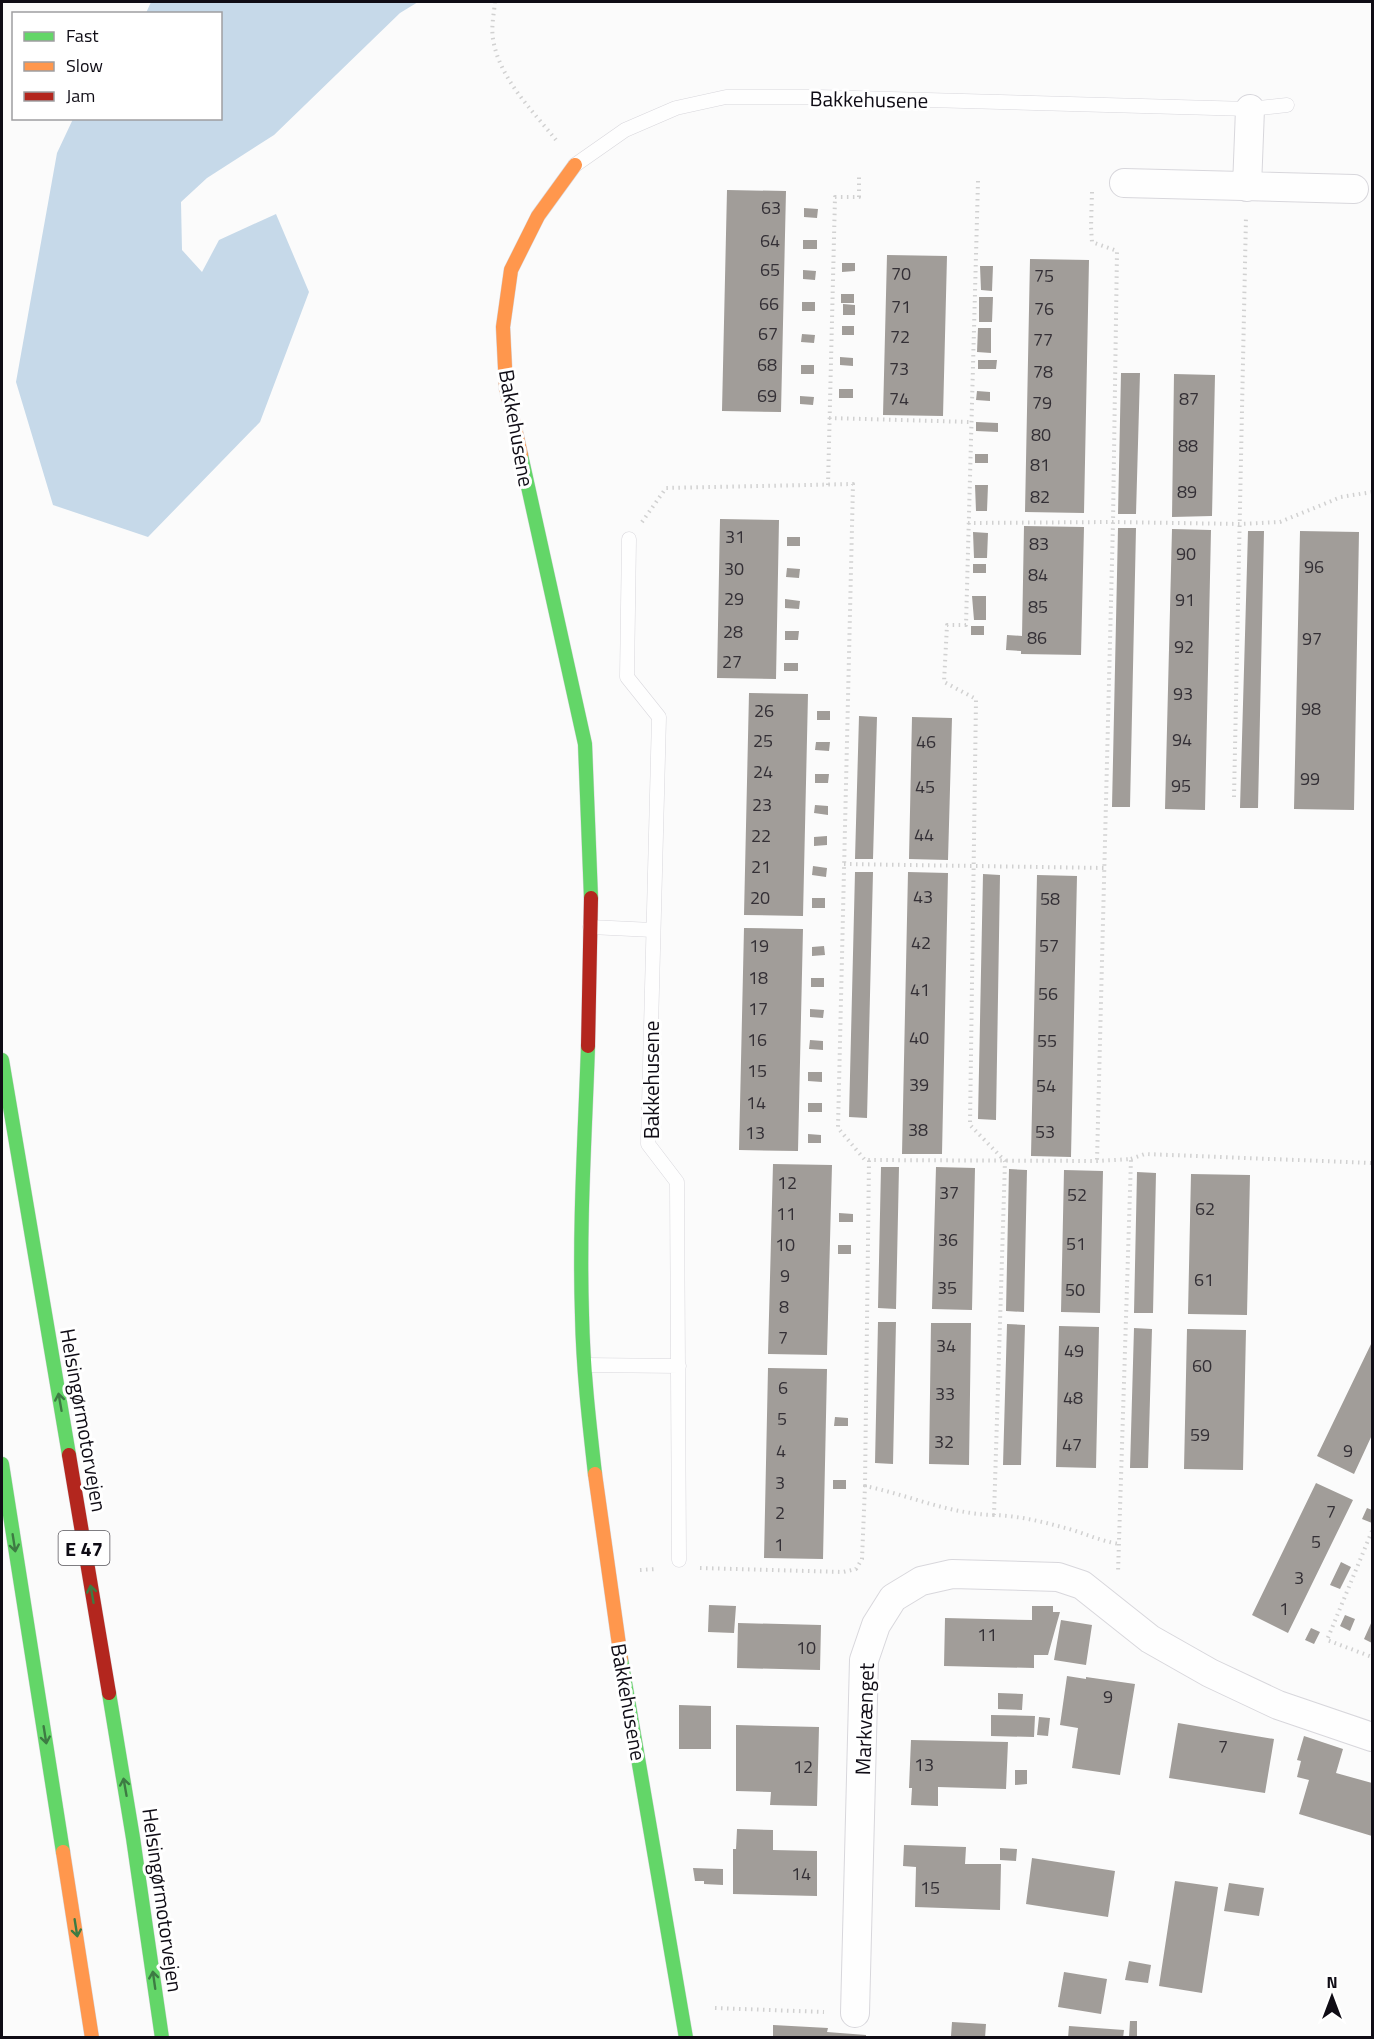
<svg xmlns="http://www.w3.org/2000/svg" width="1374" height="2039" font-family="'Titillium Web',sans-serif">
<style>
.water{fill:#c6d9e9}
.building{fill:#a19d99}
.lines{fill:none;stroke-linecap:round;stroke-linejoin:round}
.lane-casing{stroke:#d8d7dc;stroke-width:15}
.street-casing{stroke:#d8d7dc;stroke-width:30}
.fast-casing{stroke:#d8d7dc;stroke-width:15}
.slow-casing{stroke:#d8d7dc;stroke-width:15}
.jam-casing{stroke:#d8d7dc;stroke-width:15}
.path{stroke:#d1d1d1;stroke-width:4;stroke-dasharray:1.5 4.5;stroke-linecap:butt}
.lane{stroke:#fefefe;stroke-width:14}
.street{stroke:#fefefe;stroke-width:28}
.fast{stroke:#63d668;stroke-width:14}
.slow{stroke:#ff974d;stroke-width:14}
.jam{stroke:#b3261e;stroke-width:14}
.oneway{stroke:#3d7b43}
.labels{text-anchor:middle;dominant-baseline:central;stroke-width:6;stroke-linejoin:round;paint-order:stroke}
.number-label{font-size:18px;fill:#343036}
.shield{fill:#fff;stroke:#57555b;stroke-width:1.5}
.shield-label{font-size:20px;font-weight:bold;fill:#0f0c15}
.street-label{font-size:21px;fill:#0f0c15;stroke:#fff}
</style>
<rect width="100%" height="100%" fill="#fbfbfb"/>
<!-- water -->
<path class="water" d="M151 2H418L400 13 274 135 207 178 181 202 182 250 202 272 219 240 276 214 309 292 260 422 148 537 53 505 16 382 57 153 73 119 220 118V14L146 13Z"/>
<!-- building -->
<path class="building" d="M727 190 786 191 781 412 722 411Z
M804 208 818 209 817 218 804 217Z
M803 240H817V249H803Z
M887 255 947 256 943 416 883 415Z
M1030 259 1089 260 1084 513 1025 512Z
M842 263H855V271L842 272Z
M980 266H993L992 291 981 290Z
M803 270 816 271 815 280 803 279Z
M841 294H854V303H841Z
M979 297H993L992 322H979Z
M802 302H815V311H802Z
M843 304 855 305V315H843Z
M842 326H854V335H842Z
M978 328H991V353L977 352Z
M802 334 815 335 814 343 801 342Z
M840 357 853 358V366L840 365Z
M978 360H997L996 369H978Z
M801 365H814V374H801Z
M1121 373H1140L1136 514H1118Z
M1174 374 1215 375 1212 516 1172 517Z
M839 389H853V398H839Z
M977 391 990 392V401L976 400Z
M800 396 814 397 813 405 800 404Z
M976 422 998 423V432L976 431Z
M975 454H988V463H975Z
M975 485H988L987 511H976Z
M720 519 779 520 776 679 717 678Z
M1024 526 1084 527 1081 655 1021 654V651L1006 650 1007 635 1022 636Z
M1118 528H1136L1130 807H1112Z
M1172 529 1211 530 1205 810 1165 809Z
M1248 531H1264L1258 808H1240Z
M1300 531 1359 532 1354 810 1294 809Z
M973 532 988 533 987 558H974Z
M787 537H800V546H787Z
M973 564H986V573H973Z
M787 568 800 569 799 578 786 577Z
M972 596H986V620H974Z
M785 599 800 601 799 609 785 608Z
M971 626H984V635H971Z
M785 631H799L798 640H785Z
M784 663H798V671H784Z
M749 693 808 694 803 916 744 915Z
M817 711H830V720H817Z
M859 716 877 717 873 859H855Z
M912 717 952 718 948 860 909 859Z
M816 742H830L829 751 815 750Z
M815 774H829L828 783H815Z
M815 805 828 806V815L814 813Z
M827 836V845L814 846V837Z
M813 866 827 868 826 877 812 875Z
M855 872H873L867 1118 849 1117Z
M908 872 948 873 942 1154H902Z
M983 874 1000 875 996 1120 978 1119Z
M1037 875 1077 876 1071 1157 1031 1156Z
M812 898H825V908H812Z
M744 928 803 929 798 1151 739 1150Z
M824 946 825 955 812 956V947Z
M811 978H824V987H811Z
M810 1009 824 1010 823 1018 810 1017Z
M810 1040 823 1041V1050L809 1049Z
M808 1072H822V1082L808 1081Z
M808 1103H822V1112H808Z
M808 1134 821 1135V1143H808Z
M773 1164 832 1165 827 1355 768 1354Z
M881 1167H899L896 1309 878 1308Z
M936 1167 975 1168 972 1310 932 1309Z
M1009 1169 1027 1170 1024 1312 1006 1311Z
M1064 1170 1103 1171 1100 1313 1061 1312Z
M1137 1172 1156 1173 1153 1313H1134Z
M1191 1174 1250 1175 1247 1315 1188 1314Z
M839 1213 853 1214V1222H839Z
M838 1245H851V1254H838Z
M878 1322H896L893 1464 875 1463Z
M931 1323H971L969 1465 929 1464Z
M1007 1324 1025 1325 1021 1465H1003Z
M1059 1326 1099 1327 1096 1468 1056 1467Z
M1134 1328 1152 1329 1148 1468H1130Z
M1187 1329 1246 1330 1243 1470 1184 1469Z
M1372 1342V1435L1354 1474 1317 1456Z
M768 1368 827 1369 823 1559 764 1558Z
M835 1417 848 1418V1426H834Z
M833 1480H846V1489H833Z
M1316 1483 1353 1500 1288 1633 1252 1615Z
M1367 1508 1372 1510V1523L1362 1519Z
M1341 1562 1351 1567 1340 1589 1330 1585Z
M709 1605 736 1606 734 1633 708 1632Z
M1032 1606H1053V1612H1060L1048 1655H1034V1668L944 1666 945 1618 1032 1620Z
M1345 1615 1355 1619 1350 1631 1340 1626Z
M1061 1620 1092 1625 1086 1665 1054 1660Z
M1372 1621V1643L1364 1639Z
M738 1623 821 1625 820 1670 737 1668Z
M1311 1628 1320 1632 1314 1644 1305 1640Z
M1067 1676 1086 1679V1677L1135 1684 1120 1775 1072 1768 1078 1728 1060 1725Z
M998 1693 1023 1694 1022 1710 998 1709Z
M679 1705 711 1706V1749H679Z
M991 1715 1035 1716 1034 1737 991 1736Z
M1039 1717 1050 1718 1048 1736 1037 1735Z
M1178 1723 1274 1739 1265 1793 1169 1778Z
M736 1725 819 1727 817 1806 770 1805 771 1792 736 1791Z
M1304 1736 1343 1749 1336 1773 1372 1783V1836L1299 1814 1309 1780 1297 1777 1301 1761 1297 1760Z
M911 1740 1008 1742 1006 1789 938 1787V1806L911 1805 912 1788H909Z
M1015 1770H1027V1784L1015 1785Z
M737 1829 773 1830V1850L817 1851V1896L733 1894V1849H736Z
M904 1845 966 1847 965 1864H1001L1000 1910 915 1907 916 1867 903 1866Z
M1000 1848 1017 1849 1016 1861 1000 1860Z
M1032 1858 1115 1871 1108 1917 1026 1904Z
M693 1868 723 1869V1885L704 1884V1881H695Z
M1175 1881 1218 1887 1202 1993 1159 1986Z
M1229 1883 1264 1888 1259 1916 1224 1911Z
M1129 1961 1151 1965 1148 1983 1125 1980Z
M1064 1972 1107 1979 1101 2014 1058 2007Z
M1130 2021H1137V2037H1129Z
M952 2022 986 2024 985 2038 951 2036Z
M773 2025 828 2028 827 2032 866 2035V2038H773Z
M1069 2026 1124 2030 1123 2038H1068Z"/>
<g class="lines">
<!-- lane casing -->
<g class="lane-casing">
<path id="lane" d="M575 165 625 130 676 108 726 97H819L1250 109 1287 105
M629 539 627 677 659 717 648 1144 677 1182 679 1560
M590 927 653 930
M585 1365 679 1366"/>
</g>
<!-- street casing -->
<g class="street-casing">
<path id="street" d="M1124 183 1354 189
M1247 187 1250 109
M855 2013 864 1660 876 1625 893 1598 921 1581 952 1574 1058 1577 1082 1585 1150 1639 1210 1673 1278 1705 1372 1737"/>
</g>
<!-- fast casing -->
<g class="fast-casing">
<path id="fast" d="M521 455 585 744 591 898
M588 1046C585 1135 579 1225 582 1315 583 1368 589 1421 595 1474
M2 1060 69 1455
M2 1464 63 1852
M621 1659 686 2038
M109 1693 133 1838 162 2038"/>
</g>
<!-- slow casing -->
<g class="slow-casing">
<path id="slow" d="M521 455 506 388 503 327 511 270 538 216 575 165
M595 1474 621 1659
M63 1852 92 2038"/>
</g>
<!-- jam casing -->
<g class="jam-casing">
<path id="jam" d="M588 1046 591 898
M69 1455 109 1693"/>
</g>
<!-- path -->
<path class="path" d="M495 2C494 13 491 27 493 39 499 78 532 110 556 140
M978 181 966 625H947L944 682 976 699 970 1125 1005 1161 994 1515C1020 1516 1044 1522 1069 1529 1086 1534 1101 1541 1119 1544
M1092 192 1091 227 1092 242 1117 251 1113 522 1097 1161
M829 418 971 422
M828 485 835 197H859V176
M642 522 666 488 853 484 838 1128 865 1160 1097 1161 1131 1159 1118 1573
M968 523 1113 522 1240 524 1280 522 1341 497 1372 492
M1234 797 1246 216
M844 864 1105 868
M1131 1159 1145 1154 1372 1163
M865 1486 869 1160
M1372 1531 1327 1640 1372 1657
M700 1568 843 1572 856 1569 862 1559 865 1486C909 1495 949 1514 994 1515
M640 1570 656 1569
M715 2008 824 2012"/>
<!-- lane -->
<use href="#lane" class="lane"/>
<!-- street -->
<use href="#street" class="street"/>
<!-- fast -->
<use href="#fast" class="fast"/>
<!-- slow -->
<use href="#slow" class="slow"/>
<!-- jam -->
<use href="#jam" class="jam"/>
</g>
<!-- one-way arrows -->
<defs><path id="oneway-shaft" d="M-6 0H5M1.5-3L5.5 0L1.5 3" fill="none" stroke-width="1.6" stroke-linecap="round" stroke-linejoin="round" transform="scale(1.5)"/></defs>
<g class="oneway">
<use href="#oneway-shaft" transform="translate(60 1402) rotate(-100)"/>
<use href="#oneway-shaft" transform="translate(14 1543) rotate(81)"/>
<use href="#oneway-shaft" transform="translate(92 1594) rotate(-100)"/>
<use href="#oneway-shaft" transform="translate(45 1735) rotate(81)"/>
<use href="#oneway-shaft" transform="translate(125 1787) rotate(-100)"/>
<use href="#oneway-shaft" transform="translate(76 1928) rotate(81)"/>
<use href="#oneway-shaft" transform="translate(154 1980) rotate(-98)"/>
</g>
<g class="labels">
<!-- number labels -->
<g class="number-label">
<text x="771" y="207">63</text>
<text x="770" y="240">64</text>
<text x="770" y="269">65</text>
<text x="901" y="273">70</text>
<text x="1044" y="275">75</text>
<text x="769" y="303">66</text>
<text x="901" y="306">71</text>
<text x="1044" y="308">76</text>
<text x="768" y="333">67</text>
<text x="900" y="336">72</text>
<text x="1043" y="339">77</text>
<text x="767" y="364">68</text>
<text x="899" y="368">73</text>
<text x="1043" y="371">78</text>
<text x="767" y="395">69</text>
<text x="899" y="398">74</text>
<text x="1189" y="398">87</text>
<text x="1042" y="402">79</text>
<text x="1041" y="434">80</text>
<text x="1188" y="445">88</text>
<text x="1040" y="464">81</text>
<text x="1187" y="491">89</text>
<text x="1040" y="496">82</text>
<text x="735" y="536">31</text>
<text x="1039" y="543">83</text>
<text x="1186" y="553">90</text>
<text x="1314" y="566">96</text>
<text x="734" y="568">30</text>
<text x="1038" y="574">84</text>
<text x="734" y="598">29</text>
<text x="1185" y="599">91</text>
<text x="1038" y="606">85</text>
<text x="733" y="631">28</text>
<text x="1037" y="637">86</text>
<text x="1312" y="638">97</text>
<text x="1184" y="646">92</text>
<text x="732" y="661">27</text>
<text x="1183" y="693">93</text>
<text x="1311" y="708">98</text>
<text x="764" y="710">26</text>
<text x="1182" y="739">94</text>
<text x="763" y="740">25</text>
<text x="926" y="741">46</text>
<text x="763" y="771">24</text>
<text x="1310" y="778">99</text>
<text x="1181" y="785">95</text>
<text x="925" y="786">45</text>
<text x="762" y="804">23</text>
<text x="924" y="834">44</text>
<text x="761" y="835">22</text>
<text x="761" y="866">21</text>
<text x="923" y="896">43</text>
<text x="760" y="897">20</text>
<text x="1050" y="898">58</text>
<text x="921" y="942">42</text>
<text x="759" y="945">19</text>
<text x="1049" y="945">57</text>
<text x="758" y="977">18</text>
<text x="920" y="989">41</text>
<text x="1048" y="993">56</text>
<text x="758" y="1008">17</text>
<text x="919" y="1037">40</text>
<text x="757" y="1039">16</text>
<text x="1047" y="1040">55</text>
<text x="757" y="1070">15</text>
<text x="919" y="1084">39</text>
<text x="1046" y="1085">54</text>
<text x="756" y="1102">14</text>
<text x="918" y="1129">38</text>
<text x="1045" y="1131">53</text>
<text x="755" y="1132">13</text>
<text x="787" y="1182">12</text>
<text x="949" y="1192">37</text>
<text x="1077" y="1194">52</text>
<text x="1205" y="1208">62</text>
<text x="786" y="1213">11</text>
<text x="948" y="1239">36</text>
<text x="1076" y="1243">51</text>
<text x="785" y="1244">10</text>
<text x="785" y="1275">9</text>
<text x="1204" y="1279">61</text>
<text x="947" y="1287">35</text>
<text x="1075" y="1289">50</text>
<text x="784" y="1306">8</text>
<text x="783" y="1337">7</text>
<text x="946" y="1345">34</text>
<text x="1074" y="1350">49</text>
<text x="1202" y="1365">60</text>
<text x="783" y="1387">6</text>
<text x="945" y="1393">33</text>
<text x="1073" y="1397">48</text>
<text x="782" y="1418">5</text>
<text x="1200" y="1434">59</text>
<text x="944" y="1441">32</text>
<text x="1072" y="1444">47</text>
<text x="781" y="1450">4</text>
<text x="1348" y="1450">9</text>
<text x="780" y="1482">3</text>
<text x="1331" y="1511">7</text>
<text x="780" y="1512">2</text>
<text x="1316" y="1541">5</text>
<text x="779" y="1544">1</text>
<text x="1299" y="1577">3</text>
<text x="1284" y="1608">1</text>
<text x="987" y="1634">11</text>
<text x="806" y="1647">10</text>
<text x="1108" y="1696">9</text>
<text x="1223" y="1746">7</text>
<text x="924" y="1764">13</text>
<text x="803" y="1766">12</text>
<text x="801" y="1873">14</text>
<text x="930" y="1887">15</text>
</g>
<!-- shield labels -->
<rect class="shield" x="58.5" y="1531" width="51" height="34" rx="4.5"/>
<g class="shield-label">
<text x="84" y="1548">E 47</text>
</g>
<!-- street labels -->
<g class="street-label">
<text transform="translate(869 99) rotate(1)">Bakkehusene</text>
<text transform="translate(517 428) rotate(80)">Bakkehusene</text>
<text transform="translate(651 1080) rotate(-90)">Bakkehusene</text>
<text transform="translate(84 1420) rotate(80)">Helsingørmotorvejen</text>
<text transform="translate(629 1702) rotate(80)">Bakkehusene</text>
<text transform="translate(864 1719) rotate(-88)">Markvænget</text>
<text transform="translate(163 1900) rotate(82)">Helsingørmotorvejen</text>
</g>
</g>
<!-- border -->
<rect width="1374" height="2039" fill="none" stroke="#0f0c15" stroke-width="6"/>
<!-- legend -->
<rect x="12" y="12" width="210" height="108" fill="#ffffff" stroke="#9f9ea1" stroke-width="1.5"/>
<rect x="24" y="32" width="30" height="9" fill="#63d668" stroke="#9f9ea1" stroke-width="1.5"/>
<text x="66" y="42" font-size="18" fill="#0f0c15">Fast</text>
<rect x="24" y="62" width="30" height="9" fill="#ff974d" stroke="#9f9ea1" stroke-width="1.5"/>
<text x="66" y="72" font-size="18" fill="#0f0c15">Slow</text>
<rect x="24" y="92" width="30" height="9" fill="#b3261e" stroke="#9f9ea1" stroke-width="1.5"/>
<text x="66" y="102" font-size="18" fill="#0f0c15">Jam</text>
<!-- north arrow -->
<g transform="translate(1332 1997)" stroke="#ffffff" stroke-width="4.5" paint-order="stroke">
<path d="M0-4.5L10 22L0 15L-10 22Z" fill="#0f0c15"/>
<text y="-9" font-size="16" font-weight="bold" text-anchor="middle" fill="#0f0c15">N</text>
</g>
</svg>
